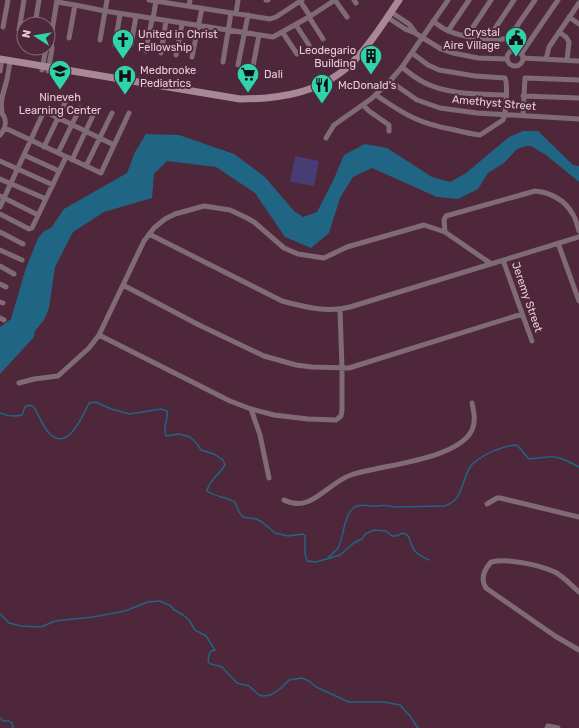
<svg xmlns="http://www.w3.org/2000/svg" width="579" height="728" font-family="Rubik,sans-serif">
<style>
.green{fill:#473c74}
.water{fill:#206583}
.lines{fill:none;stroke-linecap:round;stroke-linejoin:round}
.stream{stroke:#206583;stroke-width:1.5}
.minor{stroke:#806b74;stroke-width:5}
.secondary{stroke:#a98896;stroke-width:7}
.labels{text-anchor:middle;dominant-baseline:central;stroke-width:4;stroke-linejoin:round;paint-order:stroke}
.poi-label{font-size:11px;fill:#e6ccd7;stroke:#4f273a;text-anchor:start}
.street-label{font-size:11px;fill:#e6ccd7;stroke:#4f273a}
</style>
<rect width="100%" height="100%" fill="#4f273a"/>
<!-- green -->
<path class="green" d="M295 156 319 161 314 186 290 182Z"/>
<!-- water -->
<path class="water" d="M523 131H538L573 165 579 166V182L546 155 531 146H526L517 149 504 163 488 173 478 189 458 199 437 197 372 168 353 177 340 198 329 233 311 248 285 237 255 193 216 167 167 161 154 174 152 198 104 212 73 232 55 267 49 308 44 320 35 331 34 337 0 374V327L11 319 25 271 38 238 44 231 51 228 64 209 127 173 135 152 146 134 179 135 234 154 264 176 294 211 303 217 317 212 333 181 344 155 365 144 387 148 432 177 450 182 466 173 509 137Z"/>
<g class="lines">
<!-- stream -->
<path class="stream" d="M0 413C7 416 15 417 22 415L25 407 29 405 34 407C39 416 43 427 50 434 68 452 83 415 89 403L96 402 111 409 130 414 161 409 167 411C169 419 162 427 166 436L179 434 190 437 198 445 201 450 214 454 223 460 225 465C219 475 209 480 207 491 216 497 226 497 235 502L239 512 243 517 256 519 262 522 275 533 288 536 303 534 305 536V553L307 561 316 562 340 555 354 543 363 538 365 534 374 530 386 531 392 536H396L403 533C412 535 409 545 415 551 418 555 425 558 429 560
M329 557C332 554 336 551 338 548 344 537 344 510 357 506 362 504 367 506 372 506 381 506 386 504 394 507L444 506C463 501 461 482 470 467 478 456 504 445 517 445L529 459C538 459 547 456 555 457 563 458 571 463 579 467
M0 614 9 623 21 626 41 627 55 621 93 617 125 611 148 602 160 601 171 606 173 609 183 615 189 620 195 630 206 636 215 650 211 651 209 655 208 662 211 664 222 667 237 683 249 686 259 695 263 696 271 695 281 688 289 680 302 678 309 681 316 687 349 702H384L400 705 410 716 418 728
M0 718 3 721H9L12 723 13 728"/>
<!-- minor -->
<path class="minor" d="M149 0 270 19 276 17 302 0
M266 0H268
M335 0 347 17
M354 0 356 3
M300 1 310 16
M57 2 75 5
M189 6 190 0
M391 12 409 24 415 32
M236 14 238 0
M309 17 323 39
M387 17 405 29 415 33 441 49 453 53 478 58 507 59
M569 17 579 24
M153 19 156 1
M433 21C438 25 443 29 449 31 459 36 502 44 510 36L535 0
M35 24 39 0
M296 25 309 45
M3 27 8 0
M19 30 24 0
M448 31 469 0
M559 32 566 37 569 42 567 60
M283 33 297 54
M467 36 491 0
M69 38 75 5 105 11 273 37 309 17 335 0
M488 39 514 0
M100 40 107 0
M115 45 120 14
M131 45 136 16
M507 58a8 8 0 1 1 16 0a8 8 0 1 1-16 0Z
M146 51 152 19
M161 53 166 21
M521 54 558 0
M176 55 182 24
M192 57 202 8
M523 58 579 61
M546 59 549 47 579 3
M223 62 231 13
M238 65 248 15
M253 66 259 35
M402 67C409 73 417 79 425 83 449 95 480 94 506 95
M42 70 46 48
M0 71 2 59
M48 71 52 49 51 37 57 0
M390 81 417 100 440 108 477 113 579 119
M376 95C405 115 420 124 455 130 463 132 472 134 480 135L503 120C506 113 508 85 505 78L475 76 439 70 428 65 412 53
M523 96 579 98
M363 105 369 111 389 125V131
M2 112C0 101 3 94 6 83 8 76 9 68 10 61
M523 116 525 78 579 80
M5 128 101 173 129 113
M0 135C7 127 7 118 0 111
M326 138 334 125 371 99 390 81 402 67 448 0
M44 147 65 103
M58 153 80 108
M24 155 59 171
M72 160 96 109
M0 161 53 185
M86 166 112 113
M0 179 46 199
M0 196 38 215
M0 207 44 111 114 145
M0 214 29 229 32 228 66 157
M0 232 23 244
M445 232 444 220 446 216 535 191C549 192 565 200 572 213 576 218 577 225 579 231
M149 234 282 301C304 307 328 313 350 307L579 237
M558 243 579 301
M0 250 22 260
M503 260 532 341
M0 266 14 274
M0 284 6 287
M123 285 199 325 264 356 296 365 312 367 349 368 522 314
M0 302 3 303
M0 318 4 320
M99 335 230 401 251 409 274 415 308 419 336 420 341 416 342 410V368L340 309
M19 383 34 379 58 376 89 348 99 335 144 241 154 228 165 219 175 214 204 206 230 210 247 218 254 222 284 248 298 254 324 258 347 247 424 225 445 232 490 263
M251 409 260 435 269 478
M284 500C311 514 327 483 351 475 380 465 458 460 472 430 476 421 474 413 472 403
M487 504 497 498H500L579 517
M579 592C571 585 564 577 555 572 539 565 508 558 491 562 484 570 480 579 486 588L555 636 579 650
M547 728 548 726 558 728"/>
<!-- secondary -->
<path class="secondary" d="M0 59 240 99C280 99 320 93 351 64 370 45 384 22 399 0"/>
</g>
<!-- icons -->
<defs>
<g id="civic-pin" transform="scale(1.15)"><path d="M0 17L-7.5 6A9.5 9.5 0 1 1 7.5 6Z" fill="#2ed4ab" stroke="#4f273a"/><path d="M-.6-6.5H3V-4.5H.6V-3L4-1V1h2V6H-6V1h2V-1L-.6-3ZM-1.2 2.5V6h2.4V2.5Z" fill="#111"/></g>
<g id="church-pin" transform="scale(1.15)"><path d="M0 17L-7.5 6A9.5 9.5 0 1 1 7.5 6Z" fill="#2ed4ab" stroke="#4f273a"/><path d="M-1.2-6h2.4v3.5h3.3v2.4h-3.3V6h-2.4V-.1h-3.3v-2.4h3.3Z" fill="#111"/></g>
<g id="building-pin" transform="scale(1.15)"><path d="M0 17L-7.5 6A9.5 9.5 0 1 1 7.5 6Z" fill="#2ed4ab" stroke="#4f273a"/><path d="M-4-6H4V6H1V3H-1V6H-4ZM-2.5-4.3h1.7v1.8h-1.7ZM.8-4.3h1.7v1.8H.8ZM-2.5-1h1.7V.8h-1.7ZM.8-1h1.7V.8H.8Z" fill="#111"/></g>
<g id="school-pin" transform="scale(1.15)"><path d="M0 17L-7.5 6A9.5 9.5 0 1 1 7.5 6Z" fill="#2ed4ab" stroke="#4f273a"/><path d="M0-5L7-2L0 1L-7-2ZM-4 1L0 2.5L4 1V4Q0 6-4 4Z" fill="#111"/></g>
<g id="supermarket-pin" transform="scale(1.15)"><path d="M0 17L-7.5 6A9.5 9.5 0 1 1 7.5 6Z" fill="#2ed4ab" stroke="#4f273a"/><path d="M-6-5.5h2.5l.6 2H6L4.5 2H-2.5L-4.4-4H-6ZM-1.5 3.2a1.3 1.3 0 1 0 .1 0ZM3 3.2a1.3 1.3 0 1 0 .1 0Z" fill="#111"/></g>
<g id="hospital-pin" transform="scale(1.15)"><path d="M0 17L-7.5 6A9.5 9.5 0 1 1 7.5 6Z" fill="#2ed4ab" stroke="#4f273a"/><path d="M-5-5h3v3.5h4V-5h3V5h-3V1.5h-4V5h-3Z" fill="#111"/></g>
<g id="restaurant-pin" transform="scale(1.15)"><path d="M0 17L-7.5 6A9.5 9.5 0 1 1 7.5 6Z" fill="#2ed4ab" stroke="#4f273a"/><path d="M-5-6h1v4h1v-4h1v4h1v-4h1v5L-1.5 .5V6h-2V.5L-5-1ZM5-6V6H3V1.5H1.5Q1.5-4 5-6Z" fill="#111"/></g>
</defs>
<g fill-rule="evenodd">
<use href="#civic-pin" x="516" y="38"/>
<use href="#church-pin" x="123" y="40"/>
<use href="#building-pin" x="371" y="56"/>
<use href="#school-pin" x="60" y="71"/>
<use href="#supermarket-pin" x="248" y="74"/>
<use href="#hospital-pin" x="125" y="76"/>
<use href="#restaurant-pin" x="322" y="85"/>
</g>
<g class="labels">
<!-- poi labels -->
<g class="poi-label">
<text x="500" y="32" text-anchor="end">Crystal<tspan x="500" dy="13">Aire Village</tspan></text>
<text x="138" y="34">United in Christ<tspan x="138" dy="13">Fellowship</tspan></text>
<text x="356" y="50" text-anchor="end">Leodegario<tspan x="356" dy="13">Building</tspan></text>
<text x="140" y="70">Medbrooke<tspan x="140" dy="13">Pediatrics</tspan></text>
<text x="264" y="74">Dali</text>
<text x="338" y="85">McDonald's</text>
<text x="60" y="97" text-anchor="middle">Nineveh<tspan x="60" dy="13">Learning Center</tspan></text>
</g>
<!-- street labels -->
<g class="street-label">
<text transform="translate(494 103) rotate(5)">Amethyst Street</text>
<text transform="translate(527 297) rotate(71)">Jeremy Street</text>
</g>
</g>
<!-- north arrow -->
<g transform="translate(36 36) rotate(282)"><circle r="19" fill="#4f273a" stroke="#8b6979"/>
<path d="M0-3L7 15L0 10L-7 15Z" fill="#2ed4ab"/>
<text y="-6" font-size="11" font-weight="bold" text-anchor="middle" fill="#e6ccd7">N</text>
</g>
</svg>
